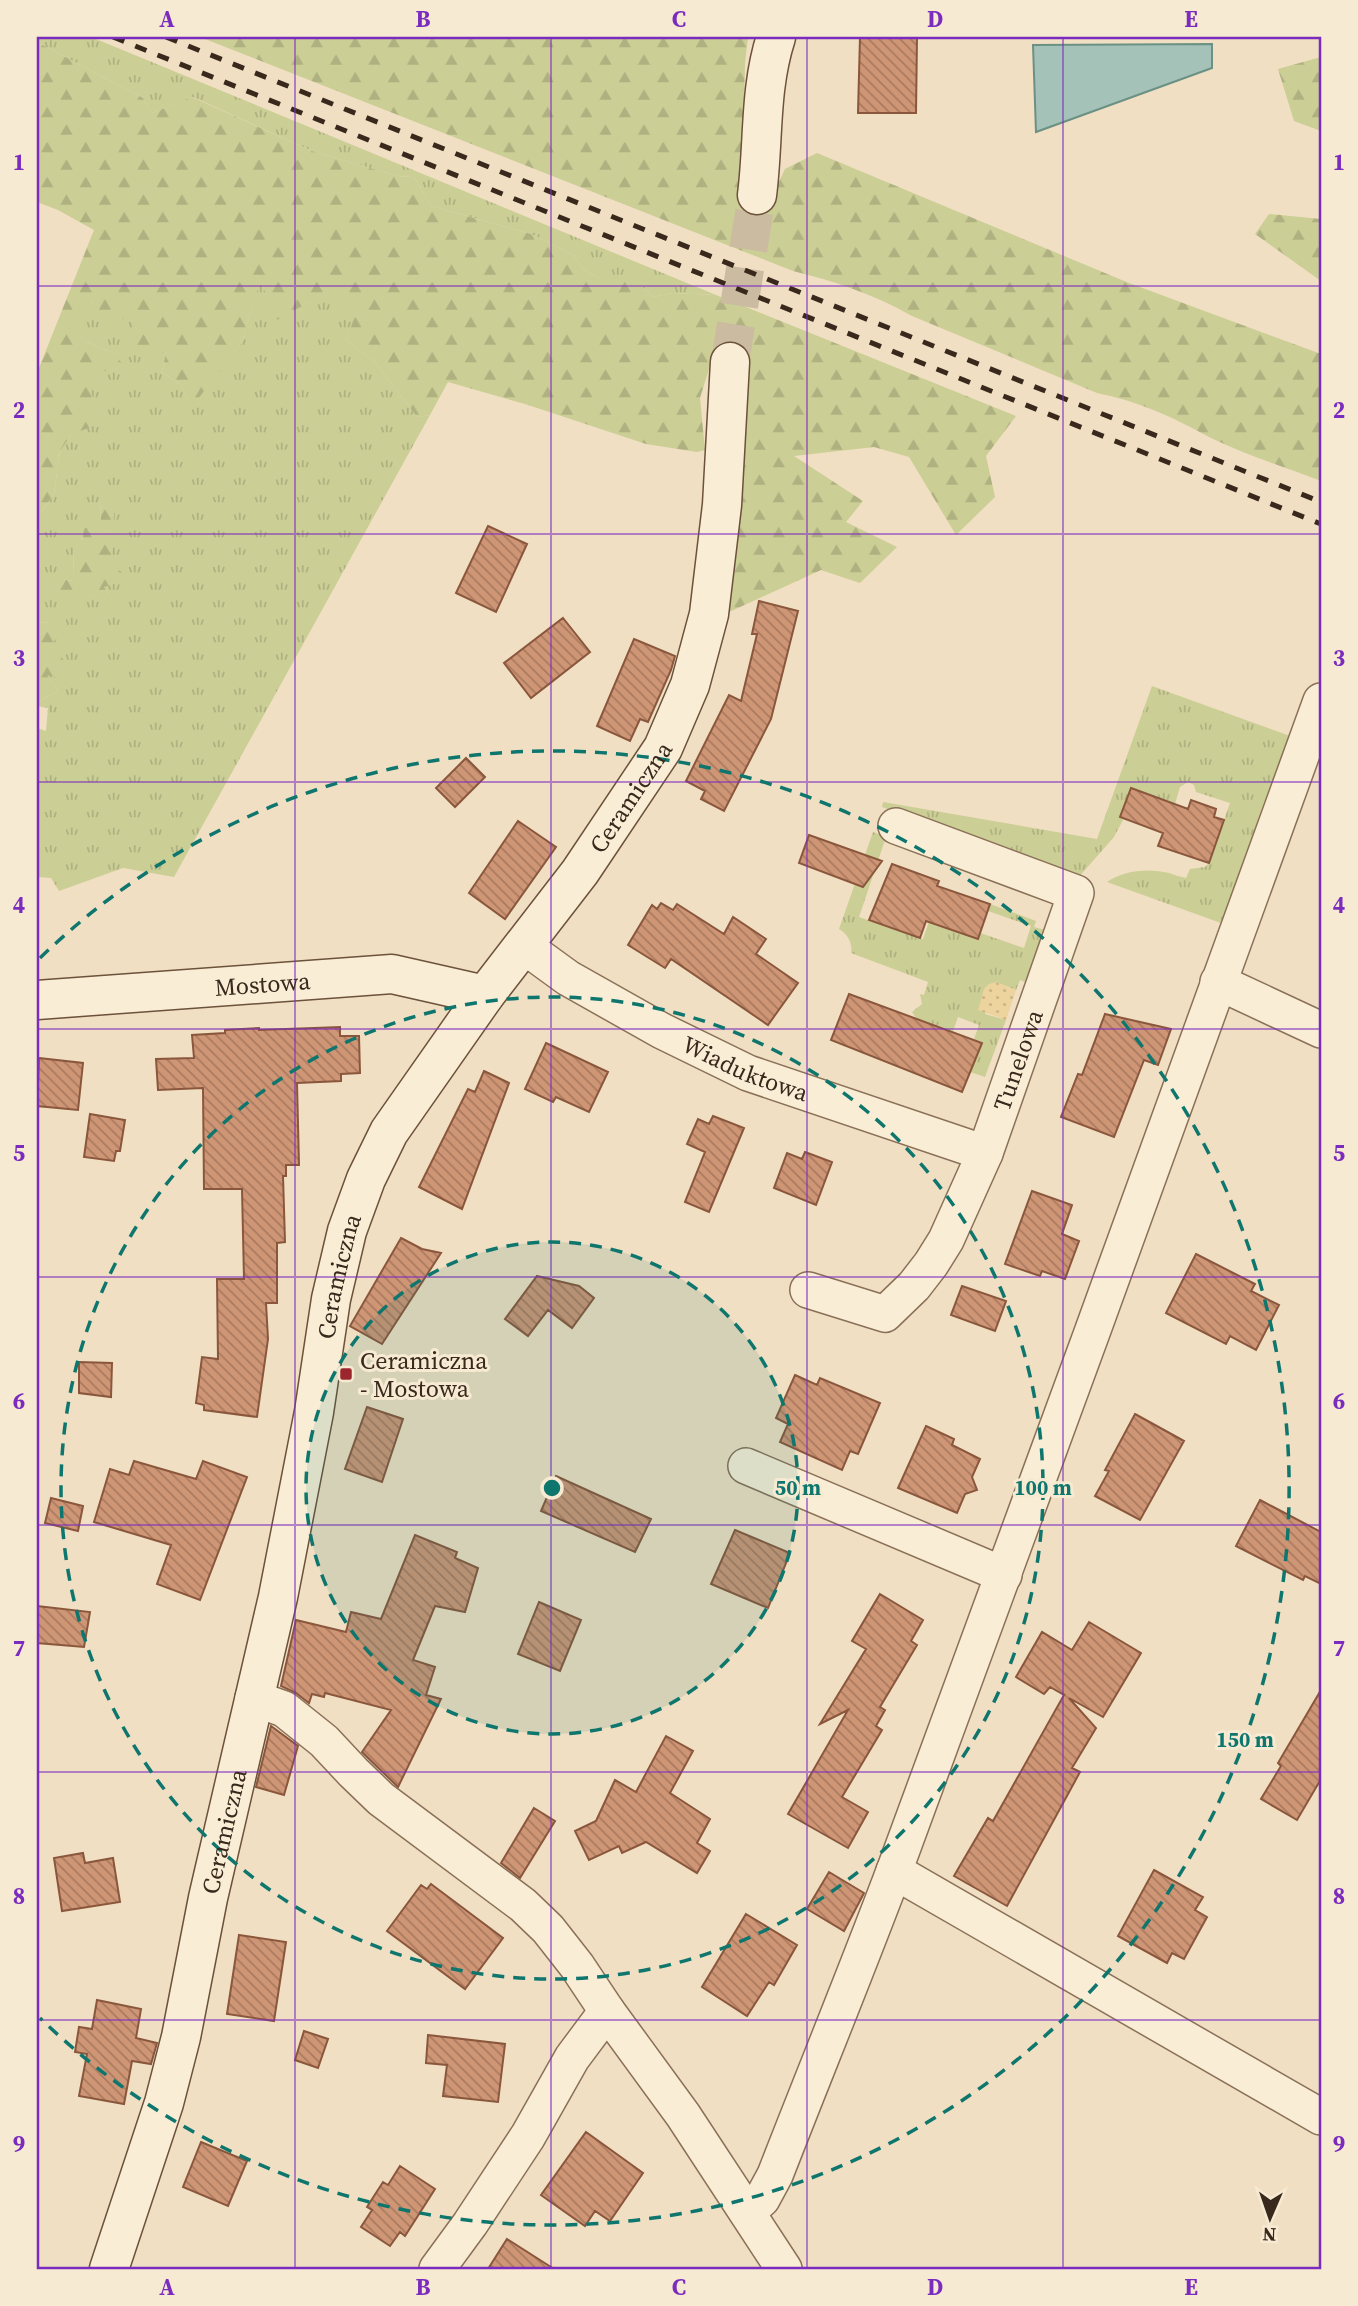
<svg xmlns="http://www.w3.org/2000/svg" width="1358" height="2306" font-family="'Source Serif 4',serif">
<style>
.grass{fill:url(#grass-tufts);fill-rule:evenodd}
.forest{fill:url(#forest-firs)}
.sand{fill:url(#sand-dots)}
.water{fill:#a4c2b7;stroke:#6b9185;stroke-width:2}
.building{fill:url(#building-back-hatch);stroke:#8a573d;stroke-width:2}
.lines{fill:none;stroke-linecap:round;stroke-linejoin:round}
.secondary-tunnel{stroke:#cbbba1;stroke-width:38;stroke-dasharray:38 19;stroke-linecap:butt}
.street-casing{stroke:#8a7058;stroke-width:38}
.secondary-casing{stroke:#6c513b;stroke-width:41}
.street{stroke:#faedd5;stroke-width:35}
.secondary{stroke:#faedd5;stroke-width:38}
.rail{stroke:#39291d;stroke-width:5;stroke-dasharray:12 12;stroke-linecap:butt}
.grid{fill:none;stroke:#7b2cbf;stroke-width:2;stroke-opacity:0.55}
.ring{fill:none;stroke:#0f766e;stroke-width:3.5;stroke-dasharray:12 9}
.poi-dot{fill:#9c262e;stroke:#f7ead2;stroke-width:2.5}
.labels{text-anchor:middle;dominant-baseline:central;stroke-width:6;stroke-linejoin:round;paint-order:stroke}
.street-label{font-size:24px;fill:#39291d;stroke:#f7ead2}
.poi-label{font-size:24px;fill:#39291d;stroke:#f7ead2;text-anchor:start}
.centre{fill:#0f766e;stroke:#f7ead2;stroke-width:3.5}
.ring-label{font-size:21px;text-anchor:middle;font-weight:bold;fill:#0f766e;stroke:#f7ead2;stroke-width:6;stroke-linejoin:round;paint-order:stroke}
.neatline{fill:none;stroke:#7b2cbf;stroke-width:2.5}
.grid-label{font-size:23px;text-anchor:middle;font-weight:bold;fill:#7b2cbf}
</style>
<defs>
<pattern id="grass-tufts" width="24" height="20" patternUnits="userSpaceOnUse" patternTransform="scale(1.75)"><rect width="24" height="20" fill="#cbce95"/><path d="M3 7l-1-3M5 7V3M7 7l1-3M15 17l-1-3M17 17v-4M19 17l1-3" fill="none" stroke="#afb180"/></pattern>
<pattern id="forest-firs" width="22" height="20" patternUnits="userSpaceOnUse" patternTransform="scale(1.75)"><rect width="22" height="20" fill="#cbce95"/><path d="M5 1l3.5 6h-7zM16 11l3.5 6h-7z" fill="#afb180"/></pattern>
<pattern id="sand-dots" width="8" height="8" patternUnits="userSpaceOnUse" patternTransform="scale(1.75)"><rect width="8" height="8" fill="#edd39d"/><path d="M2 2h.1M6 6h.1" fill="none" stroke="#ccb587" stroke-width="1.8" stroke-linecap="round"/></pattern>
<pattern id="building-back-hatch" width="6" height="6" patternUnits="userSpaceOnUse" patternTransform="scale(1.75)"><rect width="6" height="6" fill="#cf9676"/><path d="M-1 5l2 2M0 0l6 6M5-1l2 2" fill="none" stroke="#a97a60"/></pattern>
</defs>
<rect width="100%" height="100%" fill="#f0dfc2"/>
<!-- grass -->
<path class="grass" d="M37 37H91L716 295 673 293 654 297 640 285 600 279 584 270 573 255 531 234 431 206 414 177 397 176 312 151 193 97 152 113 143 98 37 42Z
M260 279 277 319 313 300H362L346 340 375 362 417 417 430 415 174 877 123 868 59 891 51 878 37 877V728L46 731 48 708 37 706V702L58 691 46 674 49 622 37 623V518L54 494 60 451 72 434 86 377 115 354 85 341 72 325 93 301 132 307 166 352 162 372 182 386 191 407 242 342ZM100 499 111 530 99 534V560L104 587 115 603 88 595 63 579 73 581 74 546 101 520Z
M1152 686 1293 737 1221 923 1107 882C1124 870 1149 868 1169 873 1175 875 1180 877 1186 878L1190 869 1205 867 1209 863 1230 803 1196 792 1194 785 1188 782 1180 787 1175 804 1131 788 1120 817 1124 818 1114 837 1077 879 882 807 883 802 1097 839Z
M873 832 886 837 859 917 923 939 931 916 1024 948 1031 926 988 911 990 904 1036 921 1034 927 1049 931 1030 984 1020 980 1016 990 996 982 985 1014 1006 1020 985 1077 970 1072 982 1042 974 1039 979 1025 958 1017 953 1031 916 1018 912 1012 922 1004 920 994 924 995 928 982 851 953C853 944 848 934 839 929Z"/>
<!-- forest -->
<path class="forest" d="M200 37H748L745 63 743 150 771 199 785 169 817 153 1129 283 1321 354V481C1285 467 1246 455 1211 438 1175 418 1138 401 1097 393L912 316C876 295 834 281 793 271Z
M37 42 143 98 152 113 192 97 312 151 397 176 414 177 431 206 531 234 573 255 584 270 600 279 611 275 640 285 654 297 673 293 716 295 1016 416 986 456 995 497 956 535 909 457 874 447 794 456 863 501 846 522 897 547 860 583 821 570 727 613 713 356 700 398 705 450 697 452 646 444 525 404 448 382 430 415 417 417 375 362 346 340 361 300H313L277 320 260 280 242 342 191 408 182 386 162 372 166 352 136 357 132 308 112 332 93 301 73 325 85 341 115 354 123 365 86 377 102 423 72 434 60 451 54 494 37 518V373L94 230 58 210 37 202Z
M1321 57V131L1294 121 1278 69Z
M1269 214 1321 219V281L1255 234Z
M110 495C114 508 116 517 111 530L100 534 113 544 110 555 100 560 122 572 121 582 104 587 116 604 88 595 74 608 59 606 53 592 63 579 73 581 74 545 83 538 84 528 93 526 101 520 100 499Z
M49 622 57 638 47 649 58 651 68 668 60 678 47 675 58 691 37 702V623Z"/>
<!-- sand -->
<path class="sand" d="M996 982 1016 990 1006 1020 978 1010 984 989 989 984Z"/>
<!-- water -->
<path class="water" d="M1212 44V68L1036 132 1033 45Z"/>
<!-- building -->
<path class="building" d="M860 37H917L916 113H858Z
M488 526 527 544 496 612 456 593Z
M759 601 798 611 771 719 724 811 701 799 705 791 686 781 729 695 741 701 757 634H752Z
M563 618 590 652 531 698 504 663Z
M634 639 675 656 671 670 648 722 640 719 630 741 597 726Z
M466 758 485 777 455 807 436 788Z
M1131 788 1188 809 1191 800 1216 809 1214 817 1224 820 1209 863 1158 846 1163 833 1120 817Z
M518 821 556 847 505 919 469 893Z
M809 835 882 861 863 887 799 863Z
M892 864 939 881 937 886 990 904 978 939 926 921 920 938 869 920Z
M661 903 673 910 677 904 724 934 733 917 766 939 756 954 798 983 768 1025 671 959 665 968 628 945 652 905 657 909Z
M849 994 982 1043 962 1092 831 1040Z
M1105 1014 1171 1029 1158 1065 1144 1060 1114 1137 1061 1117 1078 1074 1082 1075Z
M340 1027V1036H359L360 1073 341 1074V1081L297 1083 299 1165H286V1176H283L285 1242 277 1243V1303H266L268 1339 257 1417 204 1410V1405L196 1403 202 1357 218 1359 217 1279H244L242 1189H204L203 1088 158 1090 156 1059 194 1058 192 1035 225 1033V1030L259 1028V1030Z
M546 1043 608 1072 589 1112 556 1097 553 1102 525 1089Z
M39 1058 83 1063 78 1110 37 1106Z
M484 1071 509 1083 462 1209 419 1187 468 1089 475 1092Z
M90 1114 125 1120 120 1151H116L114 1161 84 1157Z
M713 1116 744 1128 709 1212 685 1202 705 1152 687 1144 698 1119 709 1124Z
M805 1152 832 1162 816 1205 774 1188 787 1153 802 1159Z
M1032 1191 1072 1205 1062 1234 1079 1241 1065 1279 1042 1271 1040 1276 1005 1264Z
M401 1238 422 1249 441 1253 382 1344 350 1326Z
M1196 1254 1255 1284 1251 1291 1279 1305 1256 1350 1230 1336 1226 1344 1166 1313Z
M537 1276 579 1286 594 1298 572 1328 548 1310 528 1336 505 1319Z
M962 1286 1006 1301 995 1331 951 1315Z
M79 1362 112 1363 111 1397 79 1393Z
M795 1375 817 1385 820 1378 880 1403 858 1454 850 1451 842 1470 780 1442 788 1424 776 1418Z
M367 1407 403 1419 382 1482 345 1469Z
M1135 1414 1184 1441 1140 1520 1095 1496 1109 1471 1105 1470Z
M926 1426 954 1439 952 1445 980 1459 972 1477 977 1490 965 1494 957 1513 898 1488Z
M134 1461 196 1479 203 1461 247 1477 200 1600 157 1584 171 1545 94 1522 110 1469 129 1475Z
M556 1476 651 1519 635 1552 541 1511Z
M51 1498 83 1506 78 1531 45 1523Z
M1260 1500 1321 1532V1584L1305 1576 1303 1580 1236 1546Z
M735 1530 790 1553 768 1608 711 1584Z
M415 1535 457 1552 455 1558 478 1568 465 1612 435 1606 413 1660 435 1667 426 1695 441 1699 398 1787 362 1752 391 1710 325 1693 324 1697 312 1694 309 1703 296 1693 281 1686 296 1620 346 1632 351 1612 381 1619Z
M880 1594 923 1620 911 1641 917 1645 880 1707 885 1710 876 1726 882 1730 842 1797 868 1812 848 1848 788 1814 848 1710 820 1724 866 1649 852 1641Z
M539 1602 581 1620 560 1671 518 1654Z
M37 1606 90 1612 84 1647 37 1643Z
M1089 1622 1141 1653 1103 1717 1069 1698 1096 1728 1072 1768 1080 1772 1007 1906 954 1876 988 1818 993 1821 1064 1695 1050 1687 1044 1694 1016 1677 1042 1632 1072 1650Z
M1321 1690V1779L1297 1820 1261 1799 1281 1766 1278 1763Z
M271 1726 298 1746 284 1795 256 1787Z
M666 1736 693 1751 670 1793 710 1819 697 1843 710 1851 697 1873 646 1842 622 1853 619 1846 589 1860 575 1831 596 1821 615 1780 636 1792Z
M534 1808 555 1821 520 1878 501 1863Z
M83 1853 85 1863 113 1858 120 1902 62 1911 54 1858Z
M1154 1870 1203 1897 1195 1910 1207 1917 1184 1959 1172 1953 1167 1963 1118 1936Z
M829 1872 864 1893 844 1931 807 1909Z
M431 1884 503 1938 465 1989 387 1931 421 1885 427 1889Z
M746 1914 797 1945 774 1985 769 1982 747 2016 702 1987Z
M239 1935 286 1942 274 2021 227 2014Z
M97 2000 141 2009 136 2038 157 2043 151 2064 132 2061 124 2104 79 2096 87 2054 75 2052 79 2027 92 2029Z
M304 2031 328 2039 318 2068 295 2060Z
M428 2035 505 2044 498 2102 443 2096 447 2065 426 2063Z
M586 2132 643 2173 610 2221 595 2211 585 2226 541 2195Z
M201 2142 247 2161 228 2206 183 2187Z
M400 2166 435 2189 405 2236 400 2232 390 2246 361 2227 372 2210 367 2207 383 2182 388 2185Z
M507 2239 554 2269H488Z"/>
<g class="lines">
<!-- secondary-tunnel -->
<path class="secondary-tunnel" d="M730 362 757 195"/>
<!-- street casing -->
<g class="street-casing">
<g id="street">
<path id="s1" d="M524 946 568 978 662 1031 748 1073 985 1153"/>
<path d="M1218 982 1321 1030"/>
<path id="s2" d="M808 1290 885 1314 914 1286 931 1264 946 1240 985 1153 1076 893 896 826"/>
<path d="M746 1466 1004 1575"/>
<path d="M253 1698 284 1709 324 1741 353 1772 381 1799 523 1905 548 1929 577 1966 607 2011 683 2115 784 2269"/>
<path d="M894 1871 1321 2117"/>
<path d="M747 2212 762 2199 775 2175C815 2072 857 1970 896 1866 1041 1479 1179 1089 1321 701"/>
<path d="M437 2269 470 2224 528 2136 572 2058 607 2011"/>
</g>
</g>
<!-- secondary casing -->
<g class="secondary-casing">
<g id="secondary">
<path d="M757 195C764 141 759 90 776 37"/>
<path id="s3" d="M37 1000 392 974 485 995"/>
<path id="s4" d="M109 2269 164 2103 181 2037 208 1898 278 1597 314 1412 331 1299 347 1231 366 1179 389 1132 485 995 580 872 663 748 690 685 709 614 722 505 730 362"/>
</g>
</g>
<!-- street -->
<use href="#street" class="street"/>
<!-- secondary -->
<use href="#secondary" class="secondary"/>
<!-- rail -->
<path class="rail" d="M113 37 1321 524
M166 37 1321 502"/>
</g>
<!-- grid -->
<path class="grid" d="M295 37V2269M551 37V2269M807 37V2269M1063 37V2269M37 286H1321M37 534H1321M37 782H1321M37 1029H1321M37 1277H1321M37 1525H1321M37 1772H1321M37 2020H1321"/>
<!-- distance rings -->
<circle cx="552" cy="1488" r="246" fill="#0f766e" fill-opacity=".12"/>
<g class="ring">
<circle cx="552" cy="1488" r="246"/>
<circle cx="552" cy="1488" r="491"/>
<path d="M40 958A737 737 0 1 1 40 2018"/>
</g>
<!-- markers -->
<rect class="poi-dot" x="339" y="1367" width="14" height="14" rx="3.5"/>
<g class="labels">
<!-- street labels -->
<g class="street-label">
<text stroke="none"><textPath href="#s4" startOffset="1587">Ceramiczna</textPath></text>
<text stroke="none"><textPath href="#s3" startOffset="226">Mostowa</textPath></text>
<text stroke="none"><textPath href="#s2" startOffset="371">Tunelowa</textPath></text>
<text stroke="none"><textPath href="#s1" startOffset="254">Wiaduktowa</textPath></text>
<text stroke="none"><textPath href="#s4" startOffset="1020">Ceramiczna</textPath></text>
<text stroke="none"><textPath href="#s4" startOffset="453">Ceramiczna</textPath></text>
</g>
<!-- poi labels -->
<g class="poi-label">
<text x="360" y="1360">Ceramiczna<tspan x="360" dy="28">- Mostowa</tspan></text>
</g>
</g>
<circle cx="552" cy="1488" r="10" class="centre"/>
<g class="ring-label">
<text x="798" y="1495">50 m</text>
<text x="1043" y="1495">100 m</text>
<text x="1245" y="1747">150 m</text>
</g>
<!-- border -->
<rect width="1358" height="2306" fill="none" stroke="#f7ead2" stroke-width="77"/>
<!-- north arrow -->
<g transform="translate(1270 2218) rotate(182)" stroke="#f7ead2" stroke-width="5" paint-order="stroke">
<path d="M0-5L12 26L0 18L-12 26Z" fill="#39291d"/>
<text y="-10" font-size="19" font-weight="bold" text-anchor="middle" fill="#39291d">N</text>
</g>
<rect x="38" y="38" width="1282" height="2230" class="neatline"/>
<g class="grid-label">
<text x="167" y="27">A</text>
<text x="423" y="27">B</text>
<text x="679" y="27">C</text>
<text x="935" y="27">D</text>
<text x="1191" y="27">E</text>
<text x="19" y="170">1</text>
<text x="1339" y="170">1</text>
<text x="19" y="418">2</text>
<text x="1339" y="418">2</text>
<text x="19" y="666">3</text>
<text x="1339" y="666">3</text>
<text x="19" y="913">4</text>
<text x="1339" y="913">4</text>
<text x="19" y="1161">5</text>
<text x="1339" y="1161">5</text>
<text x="19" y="1409">6</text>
<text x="1339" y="1409">6</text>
<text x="19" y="1656">7</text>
<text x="1339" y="1656">7</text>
<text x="19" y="1904">8</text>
<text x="1339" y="1904">8</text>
<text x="19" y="2152">9</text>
<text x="1339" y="2152">9</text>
<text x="167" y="2295">A</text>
<text x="423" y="2295">B</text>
<text x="679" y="2295">C</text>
<text x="935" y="2295">D</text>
<text x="1191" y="2295">E</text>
</g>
</svg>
